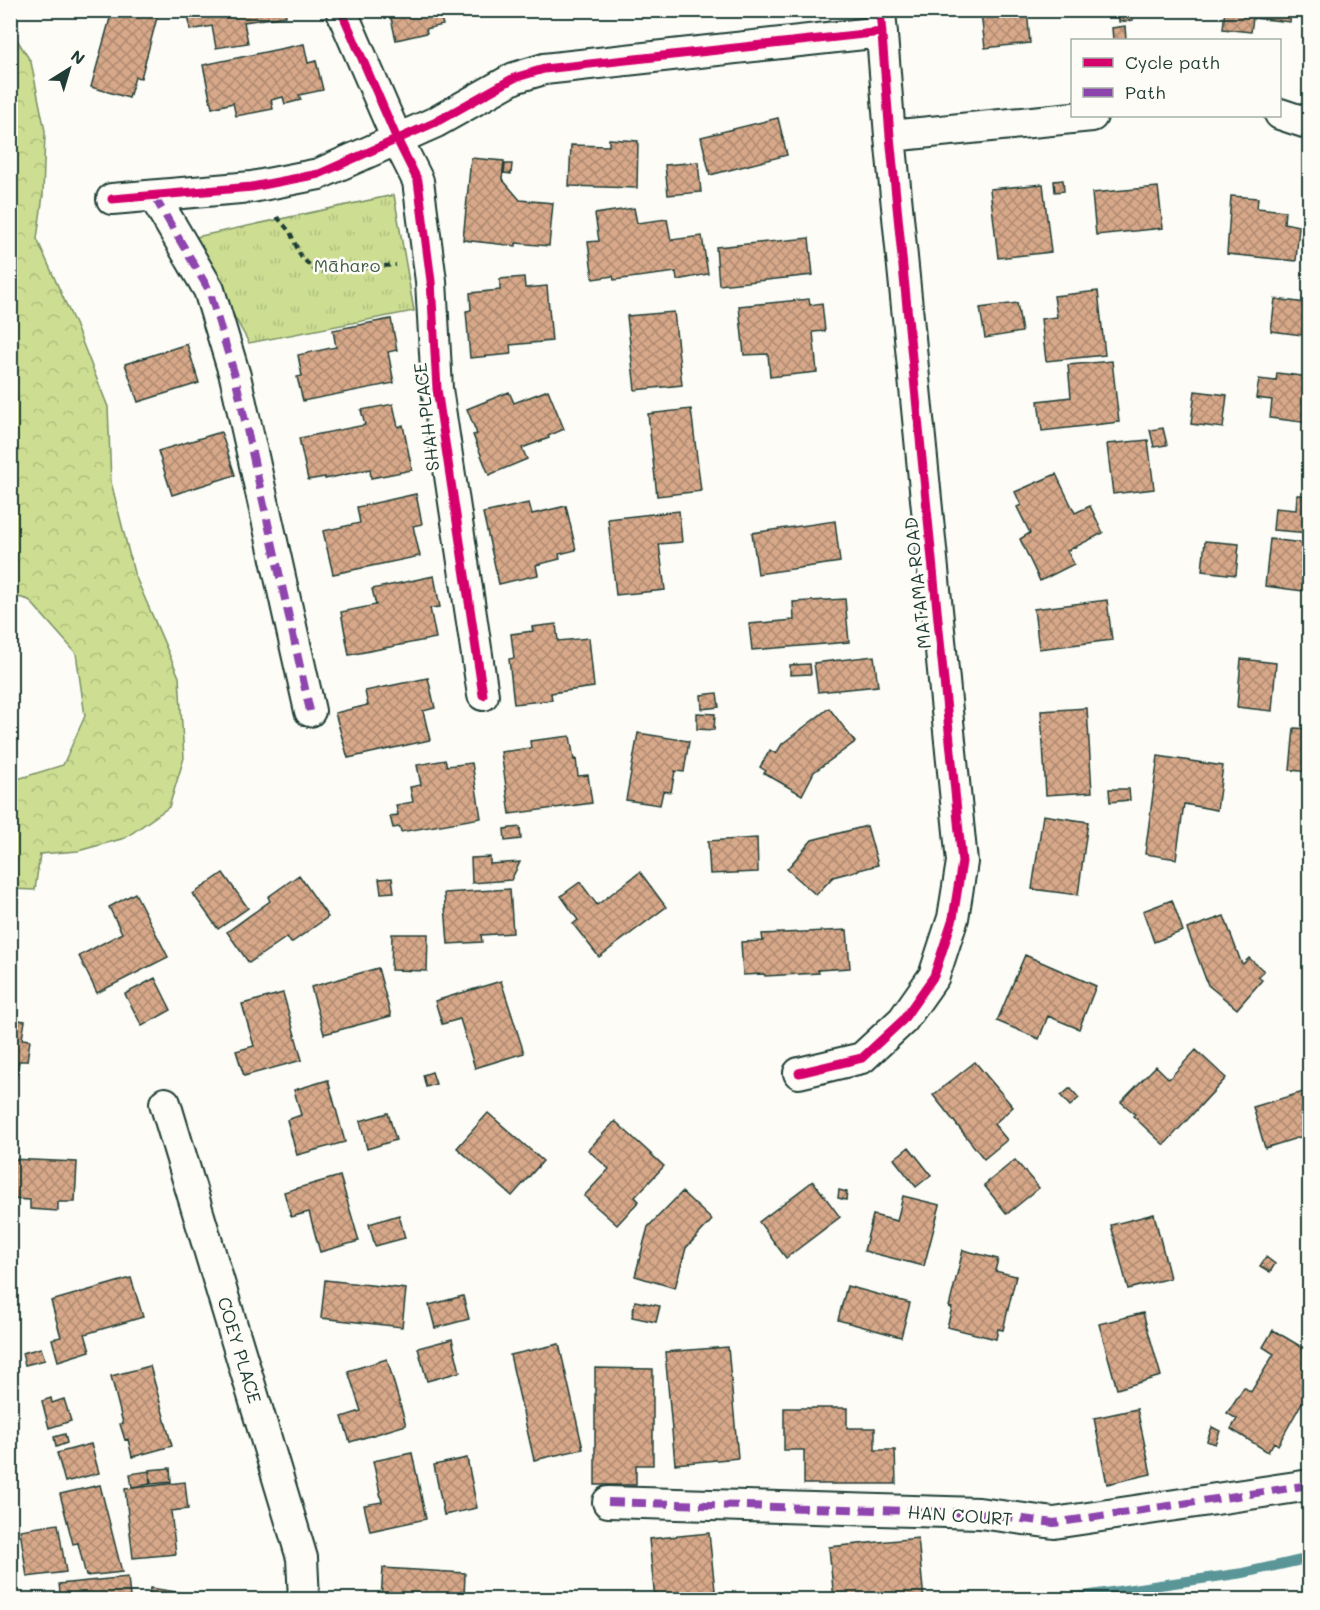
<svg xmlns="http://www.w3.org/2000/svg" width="1320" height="1610" font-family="Mali,sans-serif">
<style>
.grass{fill:url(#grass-tufts);stroke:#768e63;stroke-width:1.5}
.forest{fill:url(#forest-crowns);stroke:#768e63;stroke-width:1.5}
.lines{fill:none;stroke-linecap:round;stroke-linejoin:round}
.stream{stroke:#5a9698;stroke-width:10}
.building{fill:url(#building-cross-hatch);stroke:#1f3d34;stroke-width:1.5}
.street-casing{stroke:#1f3d34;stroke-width:34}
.path{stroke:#1f3d34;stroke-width:4;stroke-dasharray:6 4.5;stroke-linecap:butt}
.street{stroke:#fdfcf7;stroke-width:30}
.quiet{stroke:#8e44ad;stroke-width:8;stroke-dasharray:15 8;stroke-linecap:butt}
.cycleway-casing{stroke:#fdfcf7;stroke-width:13}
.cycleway{stroke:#d6006c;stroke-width:9}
.labels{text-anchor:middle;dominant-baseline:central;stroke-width:5;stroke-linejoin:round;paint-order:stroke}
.park-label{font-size:18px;fill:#425d47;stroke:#fdfcf7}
.street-label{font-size:18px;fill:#1f3d34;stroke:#fdfcf7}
</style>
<defs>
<pattern id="grass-tufts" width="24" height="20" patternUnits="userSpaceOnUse" patternTransform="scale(1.5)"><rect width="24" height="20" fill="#cdde92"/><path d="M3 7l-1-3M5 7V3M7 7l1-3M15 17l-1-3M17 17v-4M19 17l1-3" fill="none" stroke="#b0bf7e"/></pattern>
<pattern id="forest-crowns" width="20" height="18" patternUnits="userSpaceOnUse" patternTransform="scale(1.5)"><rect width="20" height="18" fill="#cdde92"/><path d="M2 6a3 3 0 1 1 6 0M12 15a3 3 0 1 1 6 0" fill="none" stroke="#b0bf7e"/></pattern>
<pattern id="building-cross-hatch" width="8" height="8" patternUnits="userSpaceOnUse" patternTransform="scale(1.5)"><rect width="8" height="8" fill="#d7a889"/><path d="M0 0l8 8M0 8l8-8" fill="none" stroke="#ae8a71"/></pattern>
</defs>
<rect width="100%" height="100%" fill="#fdfcf7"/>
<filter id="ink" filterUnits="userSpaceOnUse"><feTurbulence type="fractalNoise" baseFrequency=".0167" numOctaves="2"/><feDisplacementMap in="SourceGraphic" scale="12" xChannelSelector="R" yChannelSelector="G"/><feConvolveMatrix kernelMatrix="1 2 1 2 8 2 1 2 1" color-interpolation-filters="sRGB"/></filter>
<g filter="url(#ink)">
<!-- grass -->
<path class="grass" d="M394 195 414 311 249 343 191 238Z"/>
<!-- forest -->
<path class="forest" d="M11 30 31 62 45 131 43 195 37 239 75 324 108 407 111 482 134 573 179 677 184 758 169 807 125 838 78 851 40 854 35 890 11 889V781L63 765 85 716 76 653 29 600 11 595Z"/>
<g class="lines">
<!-- stream -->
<path class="stream" d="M1056 1600 1243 1573 1310 1558"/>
</g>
<!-- building -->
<path class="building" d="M108 10H159L141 78 135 77 129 98 91 87 112 11Z
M188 10H285L286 16 244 22 248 43 216 48 212 26 190 30Z
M389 10H439L443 25 426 29 427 33 396 40Z
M972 10H1027L1030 43 985 48 981 13H973Z
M1118 10H1132L1133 20 1119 22Z
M1142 10H1177L1142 14Z
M1225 10H1291L1290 22 1253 18 1251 32 1223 29Z
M1125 26 1126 40H1113L1112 28Z
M304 44 308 63 316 61 323 90 299 95 301 100 285 104 283 97 271 100 273 109 236 116 233 103 212 108 203 65Z
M778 118 787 155 710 175 701 137Z
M609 139 638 141 637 188 569 186 571 145 609 146Z
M471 158 504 161 502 179 520 200 553 203 549 246 516 243V246L463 240Z
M698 162 701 192 668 195 665 165Z
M505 164H512L511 174 504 173Z
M1063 180 1064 191 1055 192 1054 181Z
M1043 184 1051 252 998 258 990 189Z
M1158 187 1163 228 1096 235 1092 193Z
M1231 196 1258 198 1257 208 1285 211 1284 223 1299 226 1296 261 1227 254Z
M634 208 637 223 667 219 671 240 702 236 708 274 677 280 676 272 614 280 613 276 593 279 588 242 599 241 595 214Z
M809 238 813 275 719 285 716 247Z
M524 277 525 288 547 286 552 341 510 345 511 354 470 358 466 311 471 310 470 293 500 290V279Z
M1098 291 1105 355 1046 361 1041 319 1057 317 1054 296Z
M809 299 810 305 822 303 825 331 813 332 817 372 770 377 768 354 744 355 739 306Z
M1275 299 1306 303 1302 335 1271 331Z
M1017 303 1022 332 985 338 980 308Z
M674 312 682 385 635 390 627 316Z
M391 319 397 350 388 352 394 383 303 401 297 377 302 376 298 355 336 347 333 330Z
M187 344 199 383 138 402 125 364Z
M1112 361 1119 422 1042 431 1038 401 1071 397 1068 365Z
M1277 373 1310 377V423L1270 418 1272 400 1256 398 1259 379 1276 381Z
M548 390 564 429 548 436 549 438 522 448 527 459 489 475 473 435 477 434 467 409 509 392 514 403Z
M1195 391 1227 395 1223 428 1191 424Z
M393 404 398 427 403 425 412 470 371 478 370 469 325 479V477L308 480 299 438 365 425 361 410Z
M691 409 701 491 657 496 648 414Z
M1163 428 1167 445 1154 447 1150 430Z
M221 432 235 475 172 495 158 451Z
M1148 440 1154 489 1113 494 1107 444Z
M1056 474 1075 513 1090 506 1103 533 1067 551 1074 564 1040 581 1020 539 1030 533 1017 507 1021 505 1015 492Z
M416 494 422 524 413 526 420 556 333 574 323 531 360 523 357 507Z
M1297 495H1306L1305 506 1310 507V533L1273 530 1275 508 1296 510Z
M529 503 532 514 566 506 576 550 559 554 560 559 536 565 538 575 499 584 483 513Z
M679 511 682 542 659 544 665 590 616 595 608 519Z
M835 521 840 562 758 574 752 533Z
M1270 539 1310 544V589H1304L1303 591 1265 586Z
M1205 541 1239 544 1236 575 1202 571Z
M434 576 440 607 430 608 436 638 349 655 341 612 376 605 372 589Z
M845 599 849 642 752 650 749 624 794 620 793 602Z
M1107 600 1112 640 1039 649 1034 609Z
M556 624 558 641 589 638 594 687 551 693 552 700 514 704 509 659 514 658 511 634 533 631 532 627Z
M874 656 878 686 818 692 814 663Z
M1241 659 1276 663 1272 711 1237 707Z
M810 664 811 674 790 675V665Z
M428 678 435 708 423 711 430 740 348 758 335 713 368 705 365 691Z
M717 693 719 707 702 709 701 695Z
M829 708 855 742 814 772 802 795 764 773 766 771 760 767 770 750 776 754 782 744Z
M1087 708 1092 792 1046 795 1041 711Z
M697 713 715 714 714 730 697 729Z
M1294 728 1310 729V772L1290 770Z
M638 733 689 741 684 772 675 771 671 792 663 791 660 805 626 800Z
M570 736 574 760 576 759 578 776 588 775 592 803 510 814 501 752 531 748 530 741Z
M1158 756 1223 766 1217 810 1184 804 1176 859 1145 854Z
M445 760 447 766 472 763 481 818 401 832 400 827 393 828 390 816 398 815 396 805 413 802 410 787 421 785 417 765Z
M1109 789H1129L1130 800 1110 802Z
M1043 815 1088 822 1078 895 1032 889Z
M867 826 878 865 833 877 816 895 787 869 812 840Z
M520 827 521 839 505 841 504 829Z
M757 838 758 872 710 874 708 841Z
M490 857V864L520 862 511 880 472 883 471 858Z
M640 872 666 907 599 957 573 924 578 920 561 896 580 882 597 905Z
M223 873 248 908 218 929 193 894Z
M299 875 328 917 291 943 287 937 249 963 227 932 270 901 268 897Z
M392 878 394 892 381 893 379 879Z
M510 889 513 933 481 935 482 942 448 944 444 893Z
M135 893 168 957 97 993 79 956 122 933 109 907Z
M1172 900 1183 931 1154 942 1143 911Z
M1224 916 1241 962 1243 964 1249 958 1264 971 1258 977 1262 980 1237 1009 1208 985 1187 929Z
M847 930 850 968 818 970 819 973 765 976 764 974 743 975 741 942 763 941 762 934Z
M392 934H428L427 971 391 970Z
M1025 955 1096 986 1079 1029 1048 1016 1039 1039 997 1021Z
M378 968 391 1016 324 1034 311 987Z
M155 978 171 1010 142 1026 125 994Z
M501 981 524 1053 475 1068 460 1019 442 1024 435 1001Z
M283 993 302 1060 244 1076 236 1051 254 1046 242 1004Z
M10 1019 25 1021 22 1039 30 1040 27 1061H19L14 1088 10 1087Z
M1196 1050 1226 1078 1164 1145 1133 1116 1135 1114 1121 1102 1156 1066 1169 1079Z
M975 1062 1013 1107 994 1124 1007 1140 984 1159 933 1095Z
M432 1072 436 1084 426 1087 423 1075Z
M328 1080 345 1142 297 1155 287 1120 301 1115 294 1090Z
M1070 1088 1079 1098 1070 1106 1061 1096Z
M1310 1090V1134L1265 1148 1253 1107Z
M388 1113 396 1140 367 1149 360 1121Z
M488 1113 543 1161 512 1196 457 1148Z
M615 1121 664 1166 635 1197 639 1201 617 1225 584 1196 609 1169 588 1150Z
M909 1147 931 1175 916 1187 894 1159Z
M10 1159 77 1162 75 1202H58V1211L30 1209V1200L10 1199Z
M1015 1160 1039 1188 1007 1214 984 1185Z
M340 1176 359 1241 320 1252 309 1212 291 1217 284 1192Z
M813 1181 840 1217 786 1258 759 1222Z
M839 1190 847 1192 846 1200 838 1198Z
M682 1192 712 1220 686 1248 675 1288 635 1276 648 1227Z
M903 1196 940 1205 924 1266 864 1251 873 1215 897 1221Z
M1154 1214 1170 1278 1128 1289 1111 1225Z
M399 1215 405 1238 375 1246 369 1224Z
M963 1250 998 1259 995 1271 1016 1276 1003 1330 998 1329 996 1339 947 1327 952 1308 949 1307Z
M1266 1257 1275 1264 1270 1272 1260 1266Z
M131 1278 143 1317 85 1334 90 1351 58 1361 52 1339 61 1337 51 1301Z
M325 1280 406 1289 402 1327 321 1318Z
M847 1286 910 1303 901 1337 838 1320Z
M463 1296 469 1319 435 1328 429 1305Z
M635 1301 660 1306 656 1322 632 1317Z
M1143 1313 1161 1376 1117 1389 1099 1324Z
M1273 1330 1310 1352V1388L1278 1445 1274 1442 1268 1452 1231 1429 1237 1419 1227 1413 1244 1387 1251 1392 1274 1354 1263 1347Z
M452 1339 460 1372 427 1381 418 1348Z
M559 1344 583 1449 534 1460 510 1355Z
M728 1347 738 1458 675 1464 665 1352Z
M41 1348 45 1360 25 1365 22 1353Z
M387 1359 406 1425 350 1442 342 1417 361 1411 348 1371Z
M150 1366 172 1446 132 1457 128 1439 125 1440 120 1424 123 1423 111 1376Z
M595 1368 653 1369V1465H636V1485H595Z
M51 1398 52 1403 64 1399 71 1421 49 1428 42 1401Z
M784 1408H847V1428H875V1450H895L896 1484H804V1450H784Z
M1137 1409 1151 1474 1107 1484 1094 1418Z
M1212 1427 1220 1431 1215 1444 1207 1441Z
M65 1434 67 1443 56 1447 54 1437Z
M91 1444 99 1473 65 1482 57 1453Z
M412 1453 426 1519 370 1531 364 1505 382 1502 373 1461Z
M467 1458 477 1508 444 1515 434 1465Z
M170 1468 171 1482 151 1484 149 1470Z
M149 1471 150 1484 132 1487 130 1474Z
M185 1482 188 1509 171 1511 176 1554 133 1558 125 1489Z
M100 1485 122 1572 86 1576 78 1543 73 1544 60 1494Z
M58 1524 66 1572 27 1577 20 1530Z
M709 1533 716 1600H655L649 1539Z
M918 1538 924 1600H834L829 1547Z
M383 1568 465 1573 464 1600H381Z
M128 1577 130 1597H128V1600H61L59 1584Z
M150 1588 197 1595 196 1598 203 1600H148Z"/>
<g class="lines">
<!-- street casing -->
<g class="street-casing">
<path id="street" d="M341 10 397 139 418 181 431 281 437 389 483 695
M1280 114 1310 124
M890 136 1092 116
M154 196 209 290 235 376 310 711
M112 199 252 187 319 174 436 122 514 78 544 69 882 32
M799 1073 862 1058 903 1020 934 976 953 918 962 862 890 136 880 10
M165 1103 302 1558 304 1600
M608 1502 979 1513 1054 1523 1310 1485"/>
</g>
<!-- path -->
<path class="path" d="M277 217 290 232 301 257 317 272 396 265"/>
<!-- street -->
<use href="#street" class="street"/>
<!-- quiet -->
<path class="quiet" d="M154 196 209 290 235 376 310 711
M608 1502 979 1513 1054 1523 1310 1485"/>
<!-- cycleway casing -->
<g class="cycleway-casing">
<path id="cycleway" d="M341 10 397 139 418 181 431 281 437 389 483 695
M112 199 252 187 319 174 436 122 514 78 544 69 882 32
M799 1073 862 1058 903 1020 934 976 953 918 962 862 890 136 880 10"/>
</g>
<!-- cycleway -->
<use href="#cycleway" class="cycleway"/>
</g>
</g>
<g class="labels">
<!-- park labels -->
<g class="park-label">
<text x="347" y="265">Māharo</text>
</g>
<!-- street labels -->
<g class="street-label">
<text transform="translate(426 417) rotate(-97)">SHAH PLACE</text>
<text transform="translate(917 583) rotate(-96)">MATAMA ROAD</text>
<text transform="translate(240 1350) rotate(73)">COEY PLACE</text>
<text transform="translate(960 1515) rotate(4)">HAN COURT</text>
</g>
</g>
<!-- margin -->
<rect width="1320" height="1610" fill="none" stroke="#fdfcf7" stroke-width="36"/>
<rect x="18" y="18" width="1284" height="1574" fill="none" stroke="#1f3d34" stroke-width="2" filter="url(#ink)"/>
<!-- legend -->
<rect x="1071" y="39" width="210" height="78" fill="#fdfcf7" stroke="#a4b0a9" stroke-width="1.5"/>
<rect x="1083" y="58" width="30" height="9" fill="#d6006c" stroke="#a4b0a9" stroke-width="1.5"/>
<text x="1125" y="69" font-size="18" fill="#1f3d34">Cycle path</text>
<rect x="1083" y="88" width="30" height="9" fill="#8e44ad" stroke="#a4b0a9" stroke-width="1.5"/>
<text x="1125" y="99" font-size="18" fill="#1f3d34">Path</text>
<!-- north arrow -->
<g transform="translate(69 69) rotate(37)" stroke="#fdfcf7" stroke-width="4.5" paint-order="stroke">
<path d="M0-4.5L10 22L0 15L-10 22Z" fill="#1f3d34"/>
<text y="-9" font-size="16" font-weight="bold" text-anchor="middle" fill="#1f3d34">N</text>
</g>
</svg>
